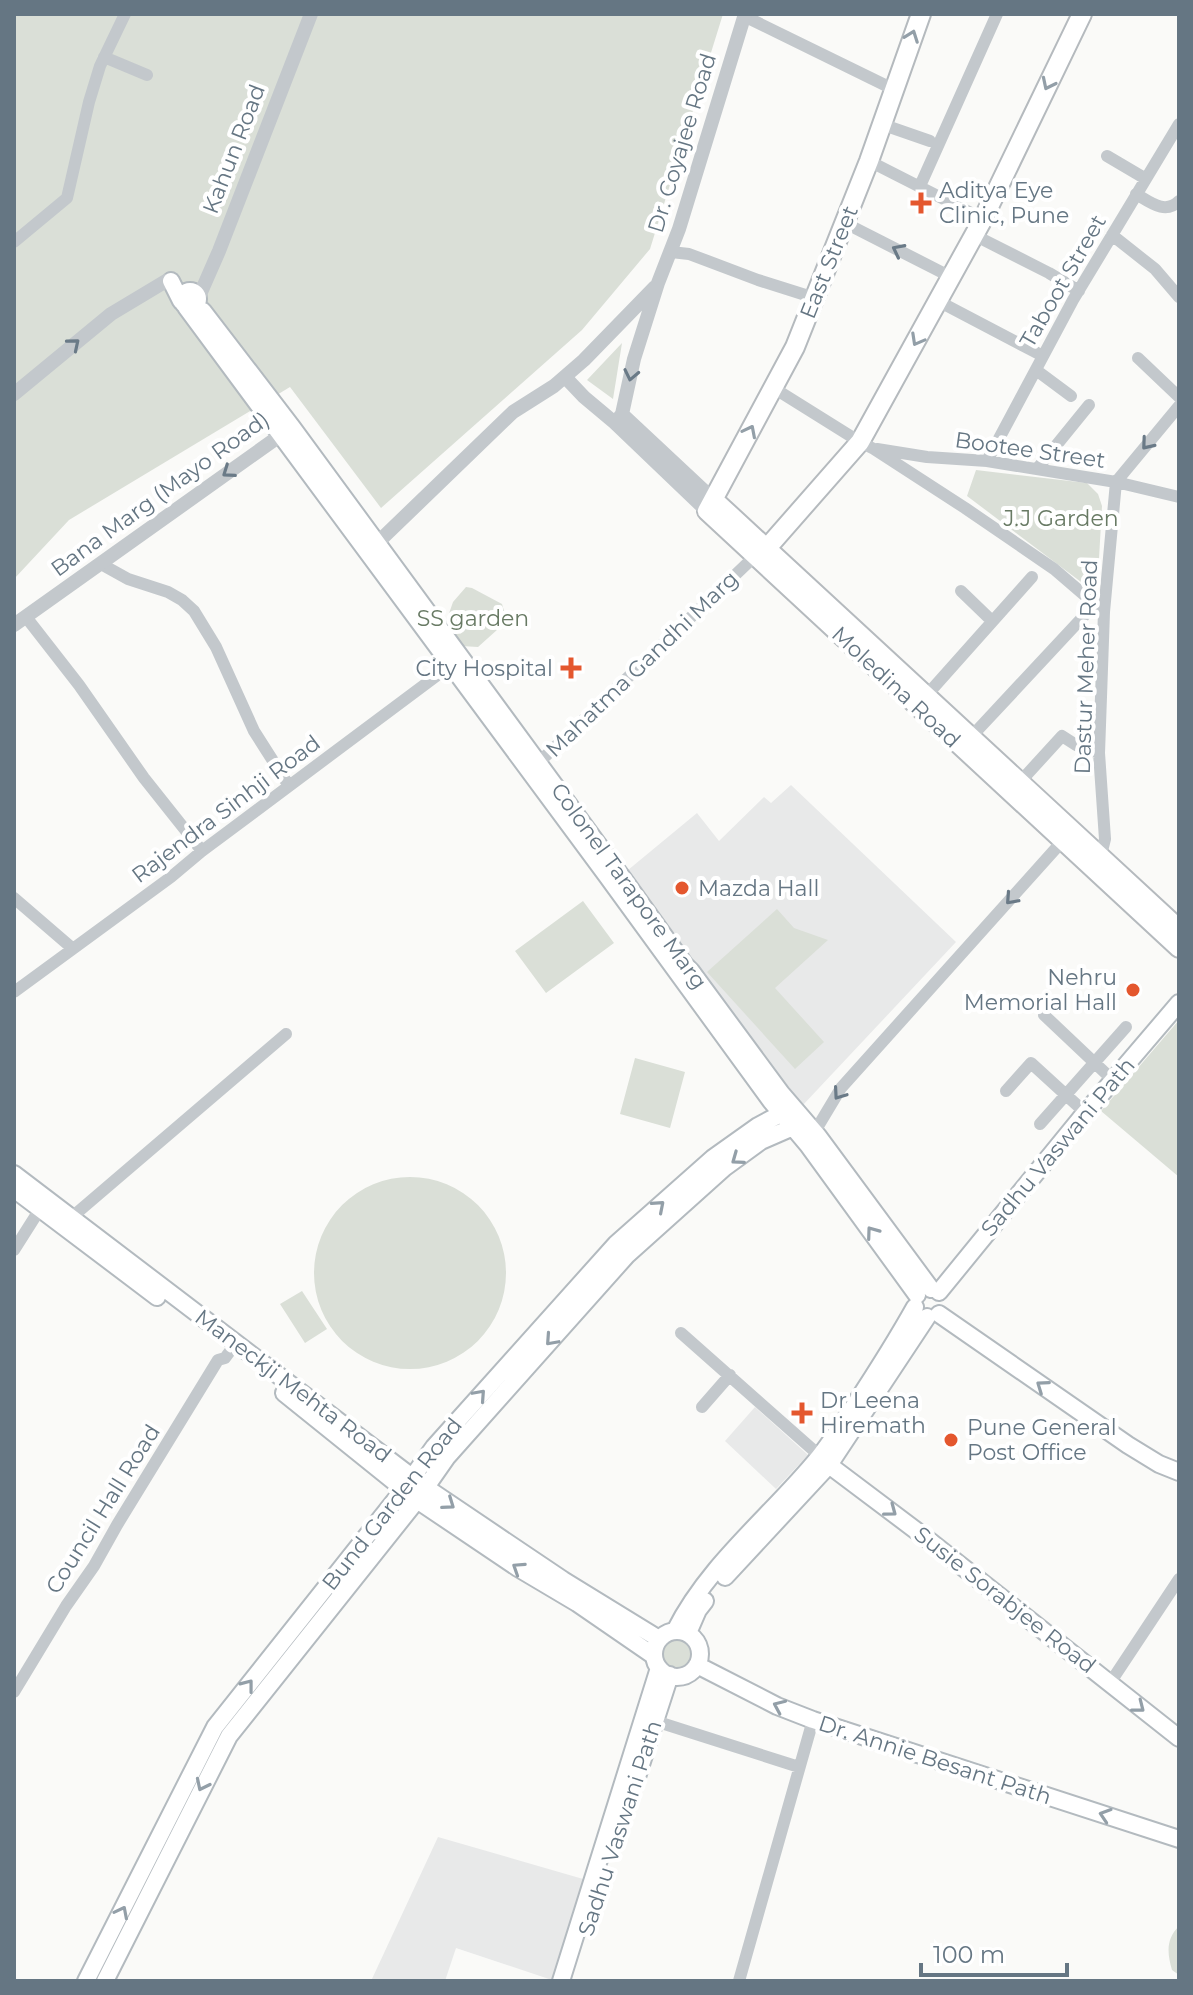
<svg xmlns="http://www.w3.org/2000/svg" width="1193" height="1995" font-family="Montserrat,sans-serif">
<style>
.built{fill:#e8e9e9}
.green{fill:#dadfd7}
.lines{fill:none;stroke-linecap:round;stroke-linejoin:round}
.secondary-casing{stroke:#b3babf;stroke-width:20}
.primary-casing{stroke:#b5babe;stroke-width:22}
.minor{stroke:#c3c8cc;stroke-width:12}
.tertiary{stroke:#c3c8cc;stroke-width:14}
.secondary{stroke:#fff;stroke-width:16}
.primary{stroke:#fff;stroke-width:18}
.oneway{stroke:#939fa8}
.oneway2{stroke:#6a7a87}
.poi-dot{fill:#e4572e;stroke:#fff;stroke-width:3}
.labels{text-anchor:middle;dominant-baseline:central;stroke-width:8;stroke-linejoin:round;paint-order:stroke}
.street-label{font-size:22px;fill:#657683;stroke:#fff}
.poi-label{font-size:22px;fill:#657683;stroke:#fff;text-anchor:start}
.park-label{font-size:22px;fill:#687a64;stroke:#fff}
</style>
<rect width="100%" height="100%" fill="#fafaf8"/>
<!-- built -->
<path class="built" d="M791 785 956 942 803 1105 622 875 697 813 719 841 764 797 771 803Z
M755 1407 808 1455 776 1489 725 1441Z
M438 1837 590 1881 555 1981 456 1948 445 1981H371Z"/>
<!-- green -->
<path class="green" d="M14 14H723L650 249 582 330 381 508 290 387 69 520 14 579Z
M622 343 613 399 587 380Z
M976 470 1087 483 1098 494 1102 506 1097 594 967 496Z
M466 587 472 588 502 604 507 621 478 647 461 646 445 625 453 602Z
M583 901 614 943 546 993 515 951Z
M777 909 794 928 828 940 775 988 824 1042 795 1069 707 972Z
M1179 1020V1177L1101 1111Z
M635 1058 685 1072 670 1128 620 1114Z
M314 1273a96 96 0 1 1 192 0a96 96 0 1 1-192 0Z
M302 1291 327 1329 305 1343 280 1304Z
M663 1654a14 14 0 1 1 28 0a14 14 0 1 1-28 0Z
M1179 1926V1975L1172 1970C1167 1953 1166 1939 1179 1926Z"/>
<g class="lines">
<!-- secondary casing -->
<g class="secondary-casing">
<path id="secondary" d="M171 281 181 301
M182 299a8 8 0 1 1 16 0a8 8 0 1 1-16 0Z
M186 307 607 876 771 1101 808 1145 917 1295
M203 311 292 427 624 880 685 965 691 971 781 1093 818 1136 931 1289
M14 1174 425 1487 563 1580 659 1639
M14 1189 157 1297
M939 1292 1080 1119 1179 1003
M939 1314 1128 1445 1159 1464 1179 1472
M284 1393 417 1500 518 1568 577 1603 654 1656
M820 1456 829 1465 926 1538 1179 1738
M725 1577 829 1465 927 1317
M675 1631C709 1563 772 1515 819 1457 832 1441 843 1423 854 1406 875 1374 896 1341 915 1307
M654 1654a23 23 0 1 1 46 0a23 23 0 1 1-46 0Z
M688 1633 698 1610 705 1601
M697 1665 777 1706 813 1720 1179 1839
M637 1777 670 1675
M86 1981 215 1727 404 1489 434 1447 616 1244 713 1158 758 1126 790 1109
M105 1981 229 1736 417 1500 447 1457 627 1255 724 1168 761 1141 800 1124
M561 1981 659 1668"/>
</g>
<!-- primary casing -->
<g class="primary-casing">
<path id="primary" d="M921 14 869 161 795 347 707 511 1179 948
M714 500 1179 929
M767 548 860 442 983 219 1082 14"/>
</g>
<!-- minor -->
<path class="minor" d="M744 16 893 89
M104 57 147 75
M881 124 930 141
M1107 156 1146 179
M869 161 983 219
M920 186 997 14
M1136 194C1150 202 1165 215 1179 201
M845 223 951 277
M974 235 1049 273 1079 291
M1112 235 1155 269 1179 297
M14 242 67 198 89 102 100 66 125 14
M671 252 689 254 758 280 815 298
M938 301 1043 356
M1138 358 1179 397
M1036 370 1071 396
M772 387 860 442 874 449 965 508 1054 569 1104 612
M877 449 927 457 987 461 1116 482 1179 497
M987 461 1073 300 1179 124
M1037 469 1089 405
M101 564 128 579 168 592 182 600 194 611 216 647 254 731 289 786
M961 591 991 620
M26 617 79 685 144 778 202 851
M926 696 1032 577
M971 737 1095 604
M534 767 754 557
M1020 782 1062 736 1076 745 1099 753
M1097 854 1103 847 1105 839 1099 753 1104 612 1116 482 1179 406
M14 898 72 948
M14 992 171 877 202 851 455 662
M1044 1015 1117 1084
M1006 1091 1031 1063 1089 1116
M1040 1124 1126 1027
M811 1138 841 1088 1067 836
M72 1217 286 1034
M14 1250 40 1209
M681 1333 820 1456
M702 1407 730 1375
M1110 1683 1179 1579
M14 1692 66 1606 94 1566 117 1525 218 1360 225 1358 236 1343
M655 1721 799 1767
M739 1981 813 1720"/>
<!-- tertiary -->
<path class="tertiary" d="M198 299 219 251 311 14
M565 377 584 397 615 423 707 511
M14 394 111 314 166 281H171
M622 414 714 500
M615 423 622 414 634 359 658 283 679 229 745 14
M371 549 513 412 554 386 584 360 655 287
M14 625 288 430"/>
<!-- secondary -->
<use href="#secondary" class="secondary"/>
<!-- primary -->
<use href="#primary" class="primary"/>
</g>
<!-- one-way arrows -->
<defs><path id="oneway-chevron" d="M-2-3.5L2.5 0L-2 3.5" fill="none" stroke-width="1.6" stroke-linecap="round" stroke-linejoin="round" transform="scale(2)"/></defs>
<g class="oneway">
<use href="#oneway-chevron" transform="translate(912 36) rotate(-70)"/>
<use href="#oneway-chevron" transform="translate(1048 84) rotate(116)"/>
<use href="#oneway-chevron" transform="translate(917 340) rotate(119)"/>
<use href="#oneway-chevron" transform="translate(750 431) rotate(-63)"/>
<use href="#oneway-chevron" transform="translate(737 1159) rotate(144)"/>
<use href="#oneway-chevron" transform="translate(659 1206) rotate(-41)"/>
<use href="#oneway-chevron" transform="translate(872 1232) rotate(-126)"/>
<use href="#oneway-chevron" transform="translate(551 1340) rotate(132)"/>
<use href="#oneway-chevron" transform="translate(1042 1386) rotate(-145)"/>
<use href="#oneway-chevron" transform="translate(480 1395) rotate(-48)"/>
<use href="#oneway-chevron" transform="translate(449 1504) rotate(35)"/>
<use href="#oneway-chevron" transform="translate(891 1511) rotate(37)"/>
<use href="#oneway-chevron" transform="translate(518 1568) rotate(-147)"/>
<use href="#oneway-chevron" transform="translate(248 1685) rotate(-52)"/>
<use href="#oneway-chevron" transform="translate(779 1706) rotate(-156)"/>
<use href="#oneway-chevron" transform="translate(1139 1707) rotate(38)"/>
<use href="#oneway-chevron" transform="translate(202 1785) rotate(116)"/>
<use href="#oneway-chevron" transform="translate(1105 1815) rotate(-162)"/>
<use href="#oneway-chevron" transform="translate(122 1912) rotate(-63)"/>
</g>
<g class="oneway2">
<use href="#oneway-chevron" transform="translate(898 250) rotate(-153)"/>
<use href="#oneway-chevron" transform="translate(74 344) rotate(-40)"/>
<use href="#oneway-chevron" transform="translate(631 375) rotate(102)"/>
<use href="#oneway-chevron" transform="translate(1147 444) rotate(130)"/>
<use href="#oneway-chevron" transform="translate(228 472) rotate(145)"/>
<use href="#oneway-chevron" transform="translate(1011 899) rotate(132)"/>
<use href="#oneway-chevron" transform="translate(839 1094) rotate(125)"/>
</g>
<!-- markers -->
<g class="poi-dot">
<path d="M917 191h8v8h8v8h-8v8h-8v-8h-8v-8h8z"/>
<path d="M567 656h8v8h8v8h-8v8h-8v-8h-8v-8h8z"/>
<circle cx="682" cy="888" r="8"/>
<circle cx="1133" cy="990" r="8"/>
<path d="M798 1401h8v8h8v8h-8v8h-8v-8h-8v-8h8z"/>
<circle cx="951" cy="1440" r="8"/>
</g>
<g class="labels">
<!-- street labels -->
<g class="street-label">
<text transform="translate(682 143) rotate(-73)">Dr. Coyajee Road</text>
<text transform="translate(234 149) rotate(-69)">Kahun Road</text>
<text transform="translate(829 262) rotate(-68)">East Street</text>
<text transform="translate(1063 281) rotate(-60)">Taboot Street</text>
<text transform="translate(1030 450) rotate(8)">Bootee Street</text>
<text transform="translate(160 494) rotate(-36)">Bana Marg (Mayo Road)</text>
<text transform="translate(642 664) rotate(-44)">Mahatma Gandhi Marg</text>
<text transform="translate(1086 667) rotate(-88)">Dastur Meher Road</text>
<text transform="translate(896 687) rotate(43)">Moledina Road</text>
<text transform="translate(226 809) rotate(-37)">Rajendra Sinhji Road</text>
<text transform="translate(629 886) rotate(54)">Colonel Tarapore Marg</text>
<text transform="translate(1058 1147) rotate(-50)">Sadhu Vaswani Path</text>
<text transform="translate(293 1386) rotate(37)">Maneckji Mehta Road</text>
<text transform="translate(392 1504) rotate(-52)">Bund Garden Road</text>
<text transform="translate(103 1509) rotate(-58)">Council Hall Road</text>
<text transform="translate(1005 1600) rotate(38)">Susie Sorabjee Road</text>
<text transform="translate(935 1760) rotate(18)">Dr. Annie Besant Path</text>
<text transform="translate(620 1828) rotate(-72)">Sadhu Vaswani Path</text>
</g>
<!-- poi labels -->
<g class="poi-label">
<text x="939" y="190">Aditya Eye<tspan x="939" dy="25">Clinic, Pune</tspan></text>
<text x="553" y="668" text-anchor="end">City Hospital</text>
<text x="698" y="888">Mazda Hall</text>
<text x="1117" y="977" text-anchor="end">Nehru<tspan x="1117" dy="25">Memorial Hall</tspan></text>
<text x="820" y="1400">Dr Leena<tspan x="820" dy="25">Hiremath</tspan></text>
<text x="967" y="1427">Pune General<tspan x="967" dy="25">Post Office</tspan></text>
</g>
<!-- park labels -->
<g class="park-label">
<text x="1061" y="518">J.J Garden</text>
<text x="473" y="618">SS garden</text>
</g>
</g>
<!-- border -->
<rect width="1193" height="1995" fill="none" stroke="#657683" stroke-width="32"/>
<!-- scale -->
<path d="M921 1963v12h146v-12" fill="none" stroke="#657683" stroke-width="4"/>
<text x="933" y="1963" font-size="24" fill="#657683" stroke="#ffffff" stroke-width="6" paint-order="stroke">100 m</text>
</svg>
